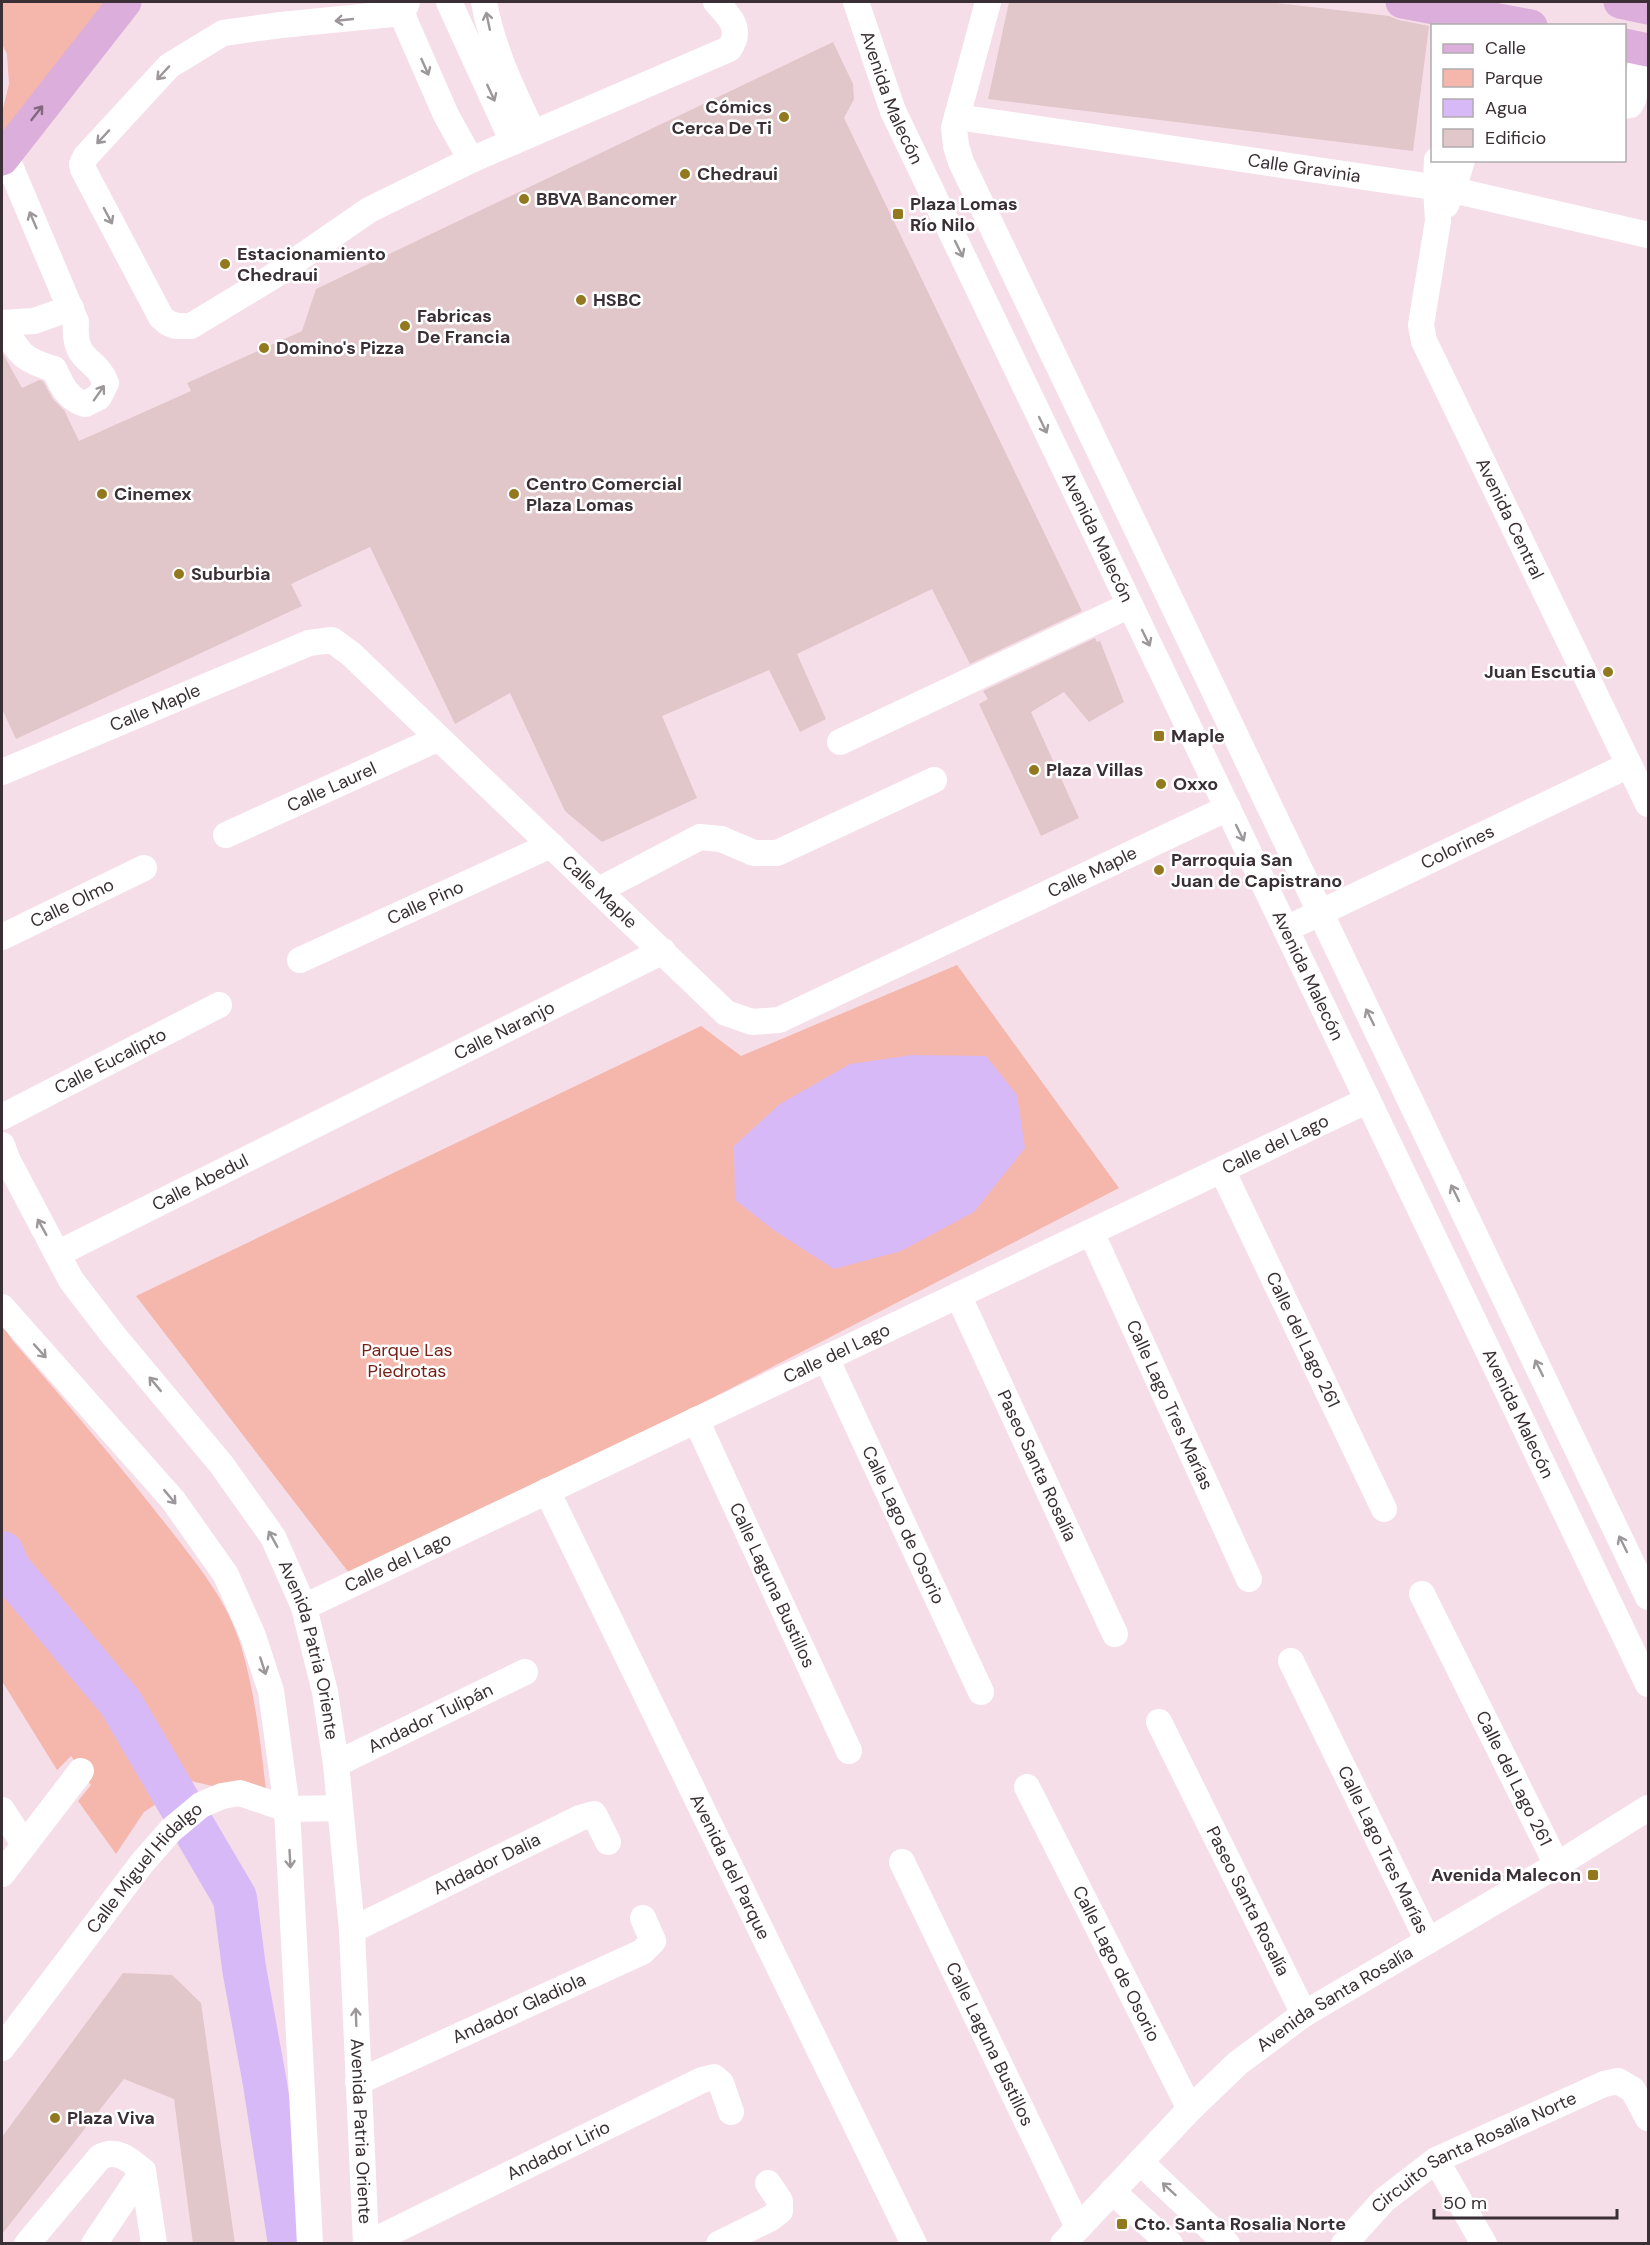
<svg xmlns="http://www.w3.org/2000/svg" width="1650" height="2245" font-family="'DM Sans',sans-serif">
<style>
.green{fill:#f5b6ab}
.water{fill:#d8b9f8}
.lines{fill:none;stroke-linecap:round;stroke-linejoin:round}
.river{stroke:#d8b9f8;stroke-width:44}
.building{fill:#e1c6ca}
.minor{stroke:#fff;stroke-width:26}
.major{stroke:#dcaedb;stroke-width:33}
.oneway{stroke:#9c979a}
.oneway2{stroke:#82687f}
.poi-dot{fill:#92791f;stroke:#fff;stroke-width:2}
.labels{text-anchor:middle;dominant-baseline:central;stroke-width:5;stroke-linejoin:round;paint-order:stroke}
.street-label{font-size:18px;fill:#392f34;stroke:#fff}
.poi-label{font-size:18px;font-weight:bold;fill:#392f34;stroke:#fff;text-anchor:start}
.park-label{font-size:18px;fill:#761f15;stroke:#fff}
</style>
<rect width="100%" height="100%" fill="#f6dee9"/>
<!-- green -->
<path class="green" d="M2 2H109L2 140V113L9 84 7 54 2 44Z
M957 965 1119 1188 356 1582 136 1296 701 1026 741 1056Z
M2 1325 13 1341C66 1402 118 1463 168 1527 196 1563 228 1601 241 1646 256 1696 261 1748 267 1799L191 1781 144 1812 116 1854 78 1801 91 1785 71 1756 57 1770 2 1681Z"/>
<!-- water -->
<path class="water" d="M912 1055 986 1056 1017 1095 1025 1148 974 1212 901 1251 834 1269 775 1231 735 1200 734 1146 780 1104 850 1064Z"/>
<g class="lines">
<!-- river -->
<path class="river" d="M2 1553 8 1568 120 1702 235 1898 244 1968 265 2084 290 2244"/>
</g>
<!-- building -->
<path class="building" d="M1009 2H1267L1389 16 1399 20 1429 26 1413 151 988 99Z
M833 42 853 84 854 99 844 118 1082 611 970 664 932 589 797 654 826 719 800 732 769 670 662 716 697 798 602 842 565 811 510 693 455 724 370 547 291 584 302 606 16 739 2 709V352L22 388 39 380 43 381 53 399 64 410 79 441 191 391 187 383 302 331 316 289Z
M1095 638 1097 642 1100 641 1124 702 1089 722 1064 692 1031 712 1079 818 1041 836 979 704 988 699 983 691Z
M123 1973 172 1975 201 2003 235 2244H193L174 2099 124 2079 2 2234V2137Z"/>
<g class="lines">
<!-- minor -->
<g class="minor">
<path d="M407 2 402 13 407 26 446 115 471 160"/>
<path d="M449 2 513 142"/>
<path d="M484 2C492 48 513 91 533 133"/>
<path id="s1" d="M856 2 893 111 1648 1684"/>
<path d="M988 2 954 128 956 146 961 162 1648 1597"/>
<path d="M402 13 281 25 223 33 169 66 86 156 82 164 83 169 161 317 168 323 176 326H191L272 277 369 210 471 160 729 49C743 29 730 17 716 2"/>
<path d="M1624 106 1630 105 1633 100 1644 50"/>
<path id="s2" d="M957 117 1453 190 1648 235"/>
<path id="s3" d="M1437 160 1436 187 1438 221 1421 325 1424 341 1648 804"/>
<path d="M1446 205 1453 190 1462 160"/>
<path d="M2 323C19 353 20 359 54 369 61 384 68 400 85 404L99 397 106 383C95 355 73 364 76 322L5 154"/>
<path d="M2 323 34 321 71 308"/>
<path d="M840 742 1130 605"/>
<path id="s4" d="M2 772 309 643 332 640 351 654 726 1013 752 1022 779 1020 1228 808"/>
<path id="s5" d="M226 835 437 739"/>
<path d="M599 890 700 837 721 839 754 853H777L934 780"/>
<path id="s6" d="M1286 929 1629 765"/>
<path id="s7" d="M2 937 144 868"/>
<path id="s8" d="M300 960 551 845"/>
<path id="s9" d="M2 1117 219 1005"/>
<path id="s10" d="M2 1145 7 1159 71 1280 114 1336 221 1464 273 1537 304 1607 325 1692 336 1764 352 1930 366 2244"/>
<path id="s11" d="M1222 1170 1384 1509"/>
<path id="s12" d="M1091 1232 1249 1579"/>
<path id="s13" d="M57 1254 663 951"/>
<path id="s14" d="M958 1295 1115 1634"/>
<path d="M2 1307 173 1500 226 1575 253 1636 271 1691 287 1809 310 2244"/>
<path id="s15" d="M826 1358 981 1692"/>
<path id="s16" d="M696 1420 849 1751"/>
<path id="s17" d="M547 1491 914 2244"/>
<path id="s18" d="M1422 1594 1557 1865"/>
<path id="s19" d="M304 1607 1368 1100"/>
<path id="s20" d="M1291 1661 1428 1941"/>
<path id="s21" d="M1159 1722 1304 2014"/>
<path id="s22" d="M336 1764 525 1672"/>
<path id="s23" d="M1027 1787 1190 2109"/>
<path d="M2 1810 24 1844"/>
<path id="s24" d="M902 1862 1078 2227"/>
<path d="M2 1874 81 1771"/>
<path id="s25" d="M352 1930 580 1818 594 1814 608 1842"/>
<path id="s26" d="M2 2048 142 1863 171 1830 201 1805 222 1796 240 1793 287 1809 340 1808"/>
<path id="s27" d="M358 2082 642 1952 653 1941 643 1918"/>
<path d="M1436 2160 1484 2244"/>
<path d="M1140 2162 1227 2244"/>
<path d="M1112 2191 1170 2244"/>
<path d="M27 2244 100 2157C117 2148 130 2160 143 2171L154 2244"/>
<path d="M94 2244 143 2171"/>
<path id="s28" d="M367 2244 702 2080 714 2077 721 2083 731 2112"/>
<path d="M719 2244 771 2218 780 2211V2201L768 2183"/>
<path id="s29" d="M1063 2244 1190 2109 1238 2063 1304 2014 1557 1865 1648 1808"/>
<path id="s30" d="M1344 2244 1384 2200 1436 2160 1604 2084 1618 2081 1633 2090 1648 2118"/>
</g>
<!-- major -->
<path class="major" d="M1402 2 1531 26
M1620 2 1648 8
M1624 45 1648 50
M2 159 125 2"/>
</g>
<!-- one-way arrows -->
<defs><path id="oneway-shaft" d="M-6 0H5M1.5-3L5.5 0L1.5 3" fill="none" stroke-width="1.6" stroke-linecap="round" stroke-linejoin="round" transform="scale(1.5)"/></defs>
<g class="oneway">
<use href="#oneway-shaft" transform="translate(344 20) rotate(174)"/>
<use href="#oneway-shaft" transform="translate(488 21) rotate(-102)"/>
<use href="#oneway-shaft" transform="translate(425 67) rotate(66)"/>
<use href="#oneway-shaft" transform="translate(163 73) rotate(133)"/>
<use href="#oneway-shaft" transform="translate(491 93) rotate(65)"/>
<use href="#oneway-shaft" transform="translate(103 137) rotate(133)"/>
<use href="#oneway-shaft" transform="translate(108 216) rotate(62)"/>
<use href="#oneway-shaft" transform="translate(33 220) rotate(-113)"/>
<use href="#oneway-shaft" transform="translate(959 249) rotate(64)"/>
<use href="#oneway-shaft" transform="translate(99 393) rotate(-55)"/>
<use href="#oneway-shaft" transform="translate(1043 425) rotate(64)"/>
<use href="#oneway-shaft" transform="translate(1146 638) rotate(64)"/>
<use href="#oneway-shaft" transform="translate(1240 833) rotate(64)"/>
<use href="#oneway-shaft" transform="translate(1370 1017) rotate(-116)"/>
<use href="#oneway-shaft" transform="translate(1455 1193) rotate(-116)"/>
<use href="#oneway-shaft" transform="translate(42 1227) rotate(-119)"/>
<use href="#oneway-shaft" transform="translate(40 1351) rotate(48)"/>
<use href="#oneway-shaft" transform="translate(1539 1368) rotate(-116)"/>
<use href="#oneway-shaft" transform="translate(155 1384) rotate(-130)"/>
<use href="#oneway-shaft" transform="translate(170 1497) rotate(50)"/>
<use href="#oneway-shaft" transform="translate(273 1539) rotate(-119)"/>
<use href="#oneway-shaft" transform="translate(1623 1544) rotate(-116)"/>
<use href="#oneway-shaft" transform="translate(263 1666) rotate(72)"/>
<use href="#oneway-shaft" transform="translate(290 1859) rotate(87)"/>
<use href="#oneway-shaft" transform="translate(356 2017) rotate(-92)"/>
<use href="#oneway-shaft" transform="translate(1169 2189) rotate(-137)"/>
</g>
<use class="oneway2" href="#oneway-shaft" transform="translate(37 113) rotate(-52)"/>
<!-- markers -->
<g class="poi-dot">
<circle cx="784" cy="117" r="6"/>
<circle cx="685" cy="174" r="6"/>
<circle cx="524" cy="199" r="6"/>
<rect x="892" y="208" width="12" height="12" rx="3"/>
<circle cx="225" cy="264" r="6"/>
<circle cx="581" cy="300" r="6"/>
<circle cx="405" cy="326" r="6"/>
<circle cx="264" cy="348" r="6"/>
<circle cx="102" cy="494" r="6"/>
<circle cx="514" cy="494" r="6"/>
<circle cx="179" cy="574" r="6"/>
<circle cx="1608" cy="672" r="6"/>
<rect x="1153" y="730" width="12" height="12" rx="3"/>
<circle cx="1034" cy="770" r="6"/>
<circle cx="1161" cy="784" r="6"/>
<circle cx="1159" cy="870" r="6"/>
<rect x="1587" y="1869" width="12" height="12" rx="3"/>
<circle cx="55" cy="2118" r="6"/>
<rect x="1116" y="2218" width="12" height="12" rx="3"/>
</g>
<g class="labels">
<!-- street labels -->
<g class="street-label">
<text stroke="none"><textPath href="#s1" startOffset="102">Avenida Malecón</textPath></text>
<text stroke="none"><textPath href="#s2" startOffset="351">Calle Gravinia</textPath></text>
<text stroke="none"><textPath href="#s3" startOffset="380">Avenida Central</textPath></text>
<text stroke="none"><textPath href="#s1" startOffset="588">Avenida Malecón</textPath></text>
<text stroke="none"><textPath href="#s4" startOffset="166">Calle Maple</textPath></text>
<text stroke="none"><textPath href="#s5" startOffset="116">Calle Laurel</textPath></text>
<text stroke="none"><textPath href="#s6" startOffset="190">Colorines</textPath></text>
<text stroke="none"><textPath href="#s4" startOffset="1300">Calle Maple</textPath></text>
<text stroke="none"><textPath href="#s4" startOffset="724">Calle Maple</textPath></text>
<text stroke="none"><textPath href="#s7" startOffset="78">Calle Olmo</textPath></text>
<text stroke="none"><textPath href="#s8" startOffset="138">Calle Pino</textPath></text>
<text stroke="none"><textPath href="#s1" startOffset="1074">Avenida Malecón</textPath></text>
<text stroke="none"><textPath href="#s13" startOffset="500">Calle Naranjo</textPath></text>
<text stroke="none"><textPath href="#s9" startOffset="122">Calle Eucalipto</textPath></text>
<text stroke="none"><textPath href="#s19" startOffset="1076">Calle del Lago</textPath></text>
<text stroke="none"><textPath href="#s13" startOffset="160">Calle Abedul</textPath></text>
<text stroke="none"><textPath href="#s11" startOffset="188">Calle del Lago 261</textPath></text>
<text stroke="none"><textPath href="#s19" startOffset="590">Calle del Lago</textPath></text>
<text stroke="none"><textPath href="#s12" startOffset="190">Calle Lago Tres Marías</textPath></text>
<text stroke="none"><textPath href="#s1" startOffset="1560">Avenida Malecón</textPath></text>
<text stroke="none"><textPath href="#s14" startOffset="188">Paseo Santa Rosalía</textPath></text>
<text stroke="none"><textPath href="#s15" startOffset="184">Calle Lago de Osorio</textPath></text>
<text stroke="none"><textPath href="#s19" startOffset="104">Calle del Lago</textPath></text>
<text stroke="none"><textPath href="#s16" startOffset="182">Calle Laguna Bustillos</textPath></text>
<text stroke="none"><textPath href="#s10" startOffset="598">Avenida Patria Oriente</textPath></text>
<text stroke="none"><textPath href="#s22" startOffset="105">Andador Tulipán</textPath></text>
<text stroke="none"><textPath href="#s18" startOffset="206">Calle del Lago 261</textPath></text>
<text stroke="none"><textPath href="#s20" startOffset="210">Calle Lago Tres Marías</textPath></text>
<text stroke="none"><textPath href="#s25" startOffset="150">Andador Dalia</textPath></text>
<text stroke="none"><textPath href="#s17" startOffset="418">Avenida del Parque</textPath></text>
<text stroke="none"><textPath href="#s26" startOffset="230">Calle Miguel Hidalgo</textPath></text>
<text stroke="none"><textPath href="#s21" startOffset="200">Paseo Santa Rosalía</textPath></text>
<text stroke="none"><textPath href="#s23" startOffset="198">Calle Lago de Osorio</textPath></text>
<text stroke="none"><textPath href="#s29" startOffset="368">Avenida Santa Rosalía</textPath></text>
<text stroke="none"><textPath href="#s27" startOffset="177">Andador Gladiola</textPath></text>
<text stroke="none"><textPath href="#s24" startOffset="202">Calle Laguna Bustillos</textPath></text>
<text stroke="none"><textPath href="#s10" startOffset="1084">Avenida Patria Oriente</textPath></text>
<text stroke="none"><textPath href="#s28" startOffset="213">Andador Lirio</textPath></text>
<text stroke="none"><textPath href="#s30" startOffset="162">Circuito Santa Rosalía Norte</textPath></text>
</g>
<!-- poi labels -->
<g class="poi-label">
<text x="772" y="107" text-anchor="end">Cómics<tspan x="772" dy="21">Cerca De Ti</tspan></text>
<text x="697" y="174">Chedraui</text>
<text x="536" y="199">BBVA Bancomer</text>
<text x="910" y="204">Plaza Lomas<tspan x="910" dy="21">Río Nilo</tspan></text>
<text x="237" y="254">Estacionamiento<tspan x="237" dy="21">Chedraui</tspan></text>
<text x="593" y="300">HSBC</text>
<text x="417" y="316">Fabricas<tspan x="417" dy="21">De Francia</tspan></text>
<text x="276" y="348">Domino's Pizza</text>
<text x="526" y="484">Centro Comercial<tspan x="526" dy="21">Plaza Lomas</tspan></text>
<text x="114" y="494">Cinemex</text>
<text x="191" y="574">Suburbia</text>
<text x="1596" y="672" text-anchor="end">Juan Escutia</text>
<text x="1171" y="736">Maple</text>
<text x="1046" y="770">Plaza Villas</text>
<text x="1173" y="784">Oxxo</text>
<text x="1171" y="860">Parroquia San<tspan x="1171" dy="21">Juan de Capistrano</tspan></text>
<text x="1581" y="1875" text-anchor="end">Avenida Malecon</text>
<text x="67" y="2118">Plaza Viva</text>
<text x="1134" y="2224">Cto. Santa Rosalia Norte</text>
</g>
<!-- park labels -->
<g class="park-label">
<text x="407" y="1350">Parque Las<tspan x="407" dy="21">Piedrotas</tspan></text>
</g>
</g>
<!-- border -->
<rect width="1650" height="2245" fill="none" stroke="#392f34" stroke-width="6"/>
<!-- legend -->
<rect x="1431" y="24" width="195" height="138" fill="#ffffff" stroke="#b0acae" stroke-width="1.5"/>
<rect x="1443" y="44" width="30" height="9" fill="#dcaedb" stroke="#b0acae" stroke-width="1.5"/>
<text x="1485" y="54" font-size="18" fill="#392f34">Calle</text>
<rect x="1443" y="69" width="30" height="18" fill="#f5b6ab" stroke="#b0acae" stroke-width="1.5"/>
<text x="1485" y="84" font-size="18" fill="#392f34">Parque</text>
<rect x="1443" y="99" width="30" height="18" fill="#d8b9f8" stroke="#b0acae" stroke-width="1.5"/>
<text x="1485" y="114" font-size="18" fill="#392f34">Agua</text>
<rect x="1443" y="129" width="30" height="18" fill="#e1c6ca" stroke="#b0acae" stroke-width="1.5"/>
<text x="1485" y="144" font-size="18" fill="#392f34">Edificio</text>
<!-- scale -->
<path d="M1434 2209v9h183v-9" fill="none" stroke="#392f34" stroke-width="3"/>
<text x="1443" y="2209" font-size="18" fill="#392f34" stroke="#ffffff" stroke-width="4.5" paint-order="stroke">50 m</text>
</svg>
